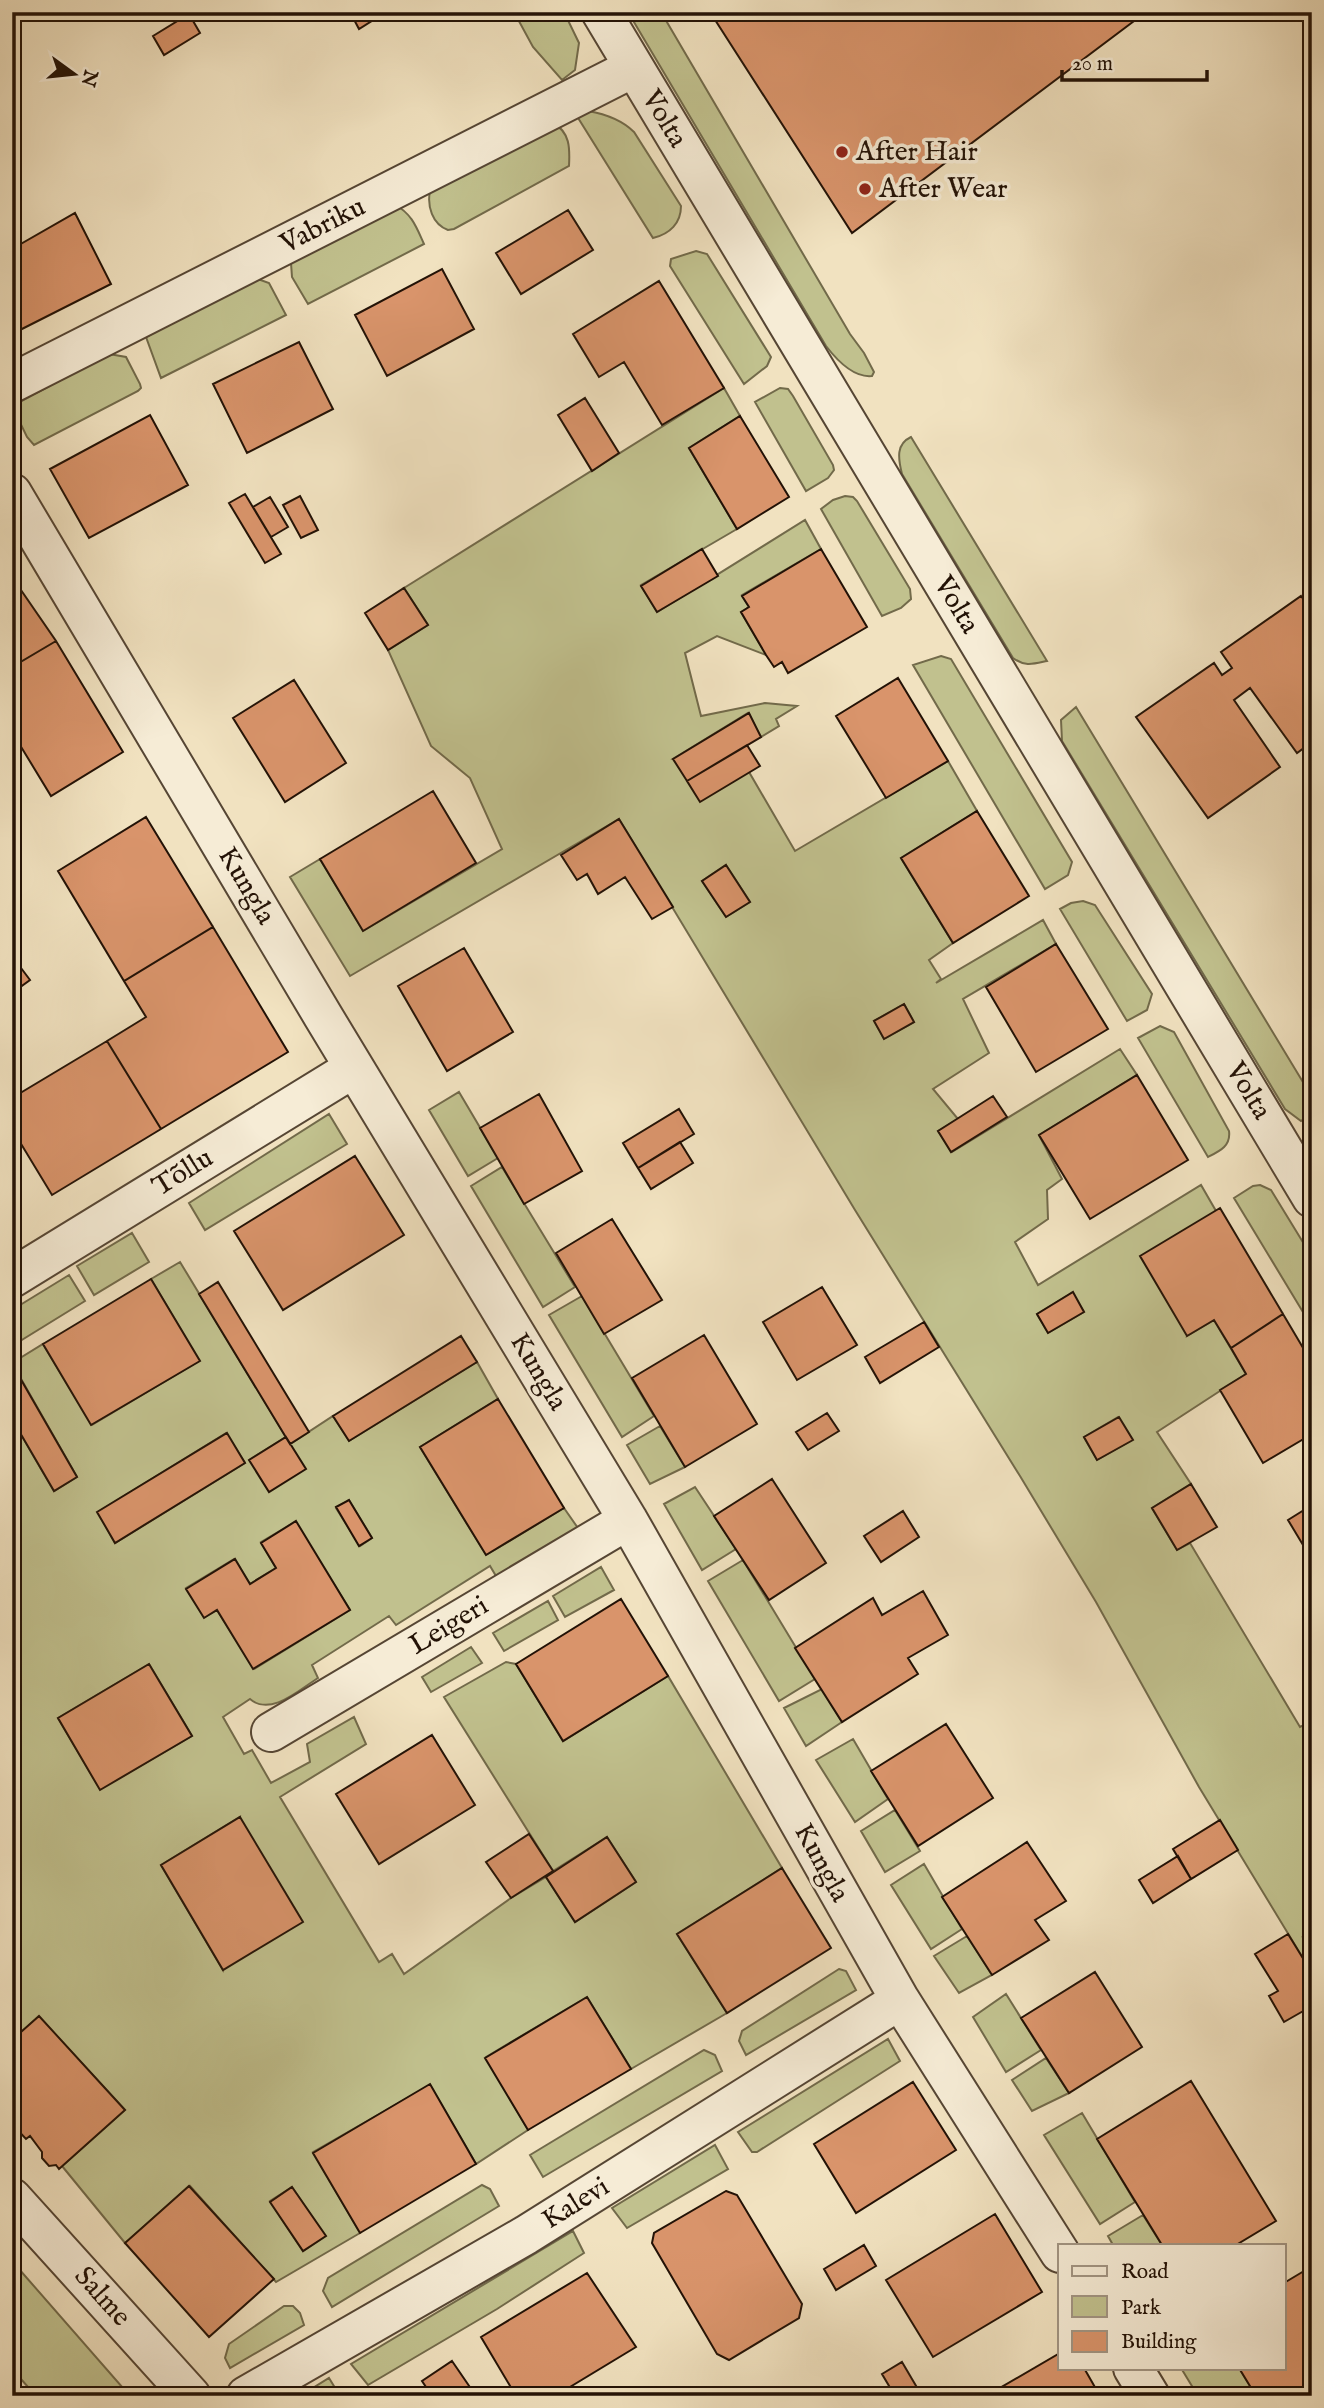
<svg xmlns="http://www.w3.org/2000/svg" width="1324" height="2408" font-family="'IM FELL English',serif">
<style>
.green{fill:#c1c18e;stroke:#726a4a;stroke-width:2;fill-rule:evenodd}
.building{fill:#d9946b;stroke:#231206;stroke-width:2}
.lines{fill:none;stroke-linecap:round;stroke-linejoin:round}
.minor-casing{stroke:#564634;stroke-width:42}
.minor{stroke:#f6ecd6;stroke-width:38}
.poi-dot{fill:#8f2418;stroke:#f6ecd6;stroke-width:2.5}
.labels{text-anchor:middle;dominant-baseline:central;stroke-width:7;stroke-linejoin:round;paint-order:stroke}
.street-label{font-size:28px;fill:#231206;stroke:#f6ecd6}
.poi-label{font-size:28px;fill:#231206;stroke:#f6ecd6;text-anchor:start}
</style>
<rect width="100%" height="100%" fill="#f1e2c0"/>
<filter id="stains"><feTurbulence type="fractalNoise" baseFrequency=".00286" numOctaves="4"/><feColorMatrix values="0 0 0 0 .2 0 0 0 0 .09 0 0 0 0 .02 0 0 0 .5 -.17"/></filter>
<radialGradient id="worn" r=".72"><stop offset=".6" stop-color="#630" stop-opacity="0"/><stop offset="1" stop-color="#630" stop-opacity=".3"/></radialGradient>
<!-- green -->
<path class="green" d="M514 12H564L579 43 575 70 562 80 533 47Z
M628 12H661L850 334 864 353 874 372 872 376C854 378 836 359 826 346Z
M588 111C605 114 622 120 634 132L681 206C681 223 670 234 653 238L575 113Z
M553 123C570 132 570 148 569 166L454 229 448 230C432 224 427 206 430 191Z
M394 204C412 214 416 226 424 244L308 304 292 277 291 263Z
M696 251 707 254 771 357 767 366 744 384 670 266 671 259Z
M255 278 269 283 286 315 161 378 146 337Z
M109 354 126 357 140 384 141 388 138 391 34 445 27 437 12 406Z
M724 388 740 416 689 448 737 529 641 585 657 612 805 520 821 549 742 595 749 607 741 612 766 655 717 636 685 653 701 716 765 703 797 706 776 719 779 726 761 737 748 713 673 759 749 772 795 851 948 761 977 811 901 858 953 943 929 960 941 979 936 983 1043 920 1056 944 963 999 989 1053 933 1089 958 1119 938 1131 952 1152 1120 1049 1137 1075 1039 1135 1062 1179 1047 1190 1048 1219 1015 1242 1038 1285 1201 1185 1216 1211 1187 1336 1214 1320 1246 1374 1157 1432 1191 1484 1152 1508 1177 1550 1190 1543 1300 1727 1312 1721V1933L1303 1938 1312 1954V1973L1199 1787 1096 1602 1020 1476 855 1210 619 819 350 976 290 877 320 859 363 931 502 849 470 778 431 746 388 650 428 625 404 588ZM726 865 750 902 726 917 702 881ZM904 1004 914 1022 884 1039 874 1021ZM1072 1293 1084 1312 1048 1333 1037 1314ZM1118 1417 1132 1440 1097 1460 1084 1437Z
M780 388 788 389 793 396 833 465 834 470 828 478 806 491 755 402Z
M911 437 1047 661C1033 664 1025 667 1013 658L902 474C898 458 896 444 911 437Z
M845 496 853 497 857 501 910 589 911 599 901 608 882 616 821 509 833 500Z
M941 656 951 659 1072 862 1068 875 1045 889 913 665Z
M1076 707 1312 1097V1113L1301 1121 1285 1109 1062 741 1061 720Z
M1083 901 1095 905 1152 994 1147 1010 1127 1021 1060 909 1071 903Z
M1160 1026 1174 1032 1229 1131C1231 1146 1220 1151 1208 1157L1138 1038Z
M459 1092 498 1158 468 1176 429 1110Z
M329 1114 347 1144 205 1230 189 1203Z
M502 1167 575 1287 543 1307 471 1186Z
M1260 1185 1271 1190 1312 1257V1327L1234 1198 1253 1186Z
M132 1233 149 1262 94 1295 77 1266Z
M180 1262 286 1437 249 1460 290 1444 333 1416 349 1441 477 1362 498 1399 420 1447 486 1555 564 1508 580 1531 499 1581 490 1566 396 1625 389 1616 312 1665 318 1678C300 1689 271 1717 250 1699L223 1717 244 1754 252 1750 271 1783 310 1762 307 1744 354 1717 366 1744 280 1797 379 1962 392 1954 404 1974 511 1898 546 1877 575 1922 636 1882 607 1837 553 1871 444 1697 506 1662 516 1664 563 1741 668 1676 782 1868 677 1934 727 2013 631 2069 587 1997 486 2057 528 2130 476 2164 430 2085 313 2152 360 2233 276 2282 190 2186 125 2243 62 2166 125 2110 39 2017 12 2040V1419L54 1491 77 1477 12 1363 43 1344 92 1425 199 1361 151 1279ZM226 1433 245 1463 115 1543 98 1512ZM349 1500 372 1538 360 1546 336 1508ZM295 1522 350 1610 254 1669 217 1610 204 1617 186 1588 234 1559 250 1584 276 1568 261 1542ZM149 1664 192 1736 100 1789 58 1718ZM240 1817 223 1970 161 1865ZM292 2187 325 2236 303 2251 270 2201Z
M69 1275 85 1301 12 1346V1310Z
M582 1296 654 1416 622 1437 549 1315Z
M660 1426 685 1467 650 1484 627 1445Z
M695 1487 736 1549 702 1570 664 1504Z
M743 1560 815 1679 779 1701 708 1581Z
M601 1567 614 1590 565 1617 553 1596Z
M548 1601 558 1620 504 1651 493 1633Z
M471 1647 482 1663 431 1692 422 1677Z
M822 1689 842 1722 806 1746 784 1708Z
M853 1739 888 1799 855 1822 816 1760Z
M895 1810 920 1851 885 1872 861 1831Z
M924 1864 962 1929 931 1949 891 1885Z
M967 1936 992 1975 959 1993 934 1956Z
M839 1969 846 1971 856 1990 746 2055 739 2041 742 2031Z
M1006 1994 1041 2050 1006 2072 973 2017Z
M888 2039 900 2061 757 2152H752L738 2132Z
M704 2050 715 2055 722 2071 543 2177 530 2155Z
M1046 2058 1069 2093 1032 2111 1012 2080Z
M1082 2113 1135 2202 1100 2224 1044 2135Z
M715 2145 728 2169 627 2228 612 2208Z
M482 2185 490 2189 499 2206 332 2307 323 2291 328 2278Z
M1143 2215 1162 2245H1113L1108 2236Z
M573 2231 584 2253 497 2309 368 2385 351 2364Z
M12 2261 130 2396H36L12 2369Z
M284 2306H293L300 2313 304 2325 230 2368 225 2358 229 2344Z
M1181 2368H1239L1252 2389 1242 2396H1198Z
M329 2378 340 2396H300Z"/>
<!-- building -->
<path class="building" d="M350 12H386L359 29Z
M710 12H1146L852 233Z
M189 14 200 33 164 55 153 36Z
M568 210 593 250 521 294 496 253Z
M75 213 111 284 12 334V249Z
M442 269 474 329 387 376 355 315Z
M659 281 724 388 662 425 624 362 599 377 573 334Z
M299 342 333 409 247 453 213 384Z
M585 398 619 453 592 471 558 415Z
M150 415 188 485 89 538 50 469Z
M740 416 789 497 737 529 689 448Z
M245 494 281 554 265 563 229 503Z
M300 496 318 530 301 538 283 505Z
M270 497 288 527 271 537 253 507Z
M702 549 718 576 657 612 641 586Z
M821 549 867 627 788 673 782 662 774 667 766 655 741 612 749 607 742 596Z
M12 577 56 641 12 667Z
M404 588 428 625 388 650 365 613Z
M1301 596 1312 611V742L1297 753 1250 688 1234 700 1280 767 1208 818 1136 717 1214 663 1222 675 1232 668 1221 652Z
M56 641 123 752 51 796 12 732V667Z
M898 678 948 761 886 798 836 716Z
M294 680 346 763 285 802 233 718Z
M749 713 761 737 687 781 673 759Z
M747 745 760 766 700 802 687 781Z
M433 791 476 863 363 931 320 859Z
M977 811 1029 896 953 943 901 858Z
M146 817 213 927 124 981 58 871Z
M619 819 673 907 652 919 625 877 598 894 587 874 577 880 561 855Z
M726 865 750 902 726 917 702 881Z
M213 927 288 1052 161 1129 107 1041 146 1017 124 981Z
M1056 944 1108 1029 1036 1072 986 987Z
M464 948 513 1032 447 1071 398 986Z
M12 956 30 980 12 993Z
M904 1004 914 1022 884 1039 874 1021Z
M107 1041 161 1129 52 1195 12 1129V1098Z
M1137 1075 1188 1160 1090 1219 1039 1135Z
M539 1094 582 1171 524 1204 480 1128Z
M993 1096 1007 1117 951 1152 938 1131Z
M679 1109 694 1134 638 1168 623 1143Z
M680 1142 693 1163 651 1189 638 1168Z
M355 1156 404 1235 283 1310 234 1231Z
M1220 1208 1283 1314 1231 1348 1214 1320 1187 1336 1140 1256Z
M612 1219 662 1300 604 1334 556 1253Z
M151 1279 200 1361 91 1425 43 1344Z
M218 1282 309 1432 290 1444 199 1294Z
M822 1287 857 1345 797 1380 763 1322Z
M1073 1292 1084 1312 1048 1333 1037 1314Z
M1283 1314 1312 1363V1434L1263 1463 1220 1390 1246 1374 1231 1348Z
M924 1322 939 1347 880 1383 865 1357Z
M704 1335 757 1424 685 1467 632 1378Z
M461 1336 477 1362 349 1441 333 1416Z
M12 1364 77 1477 54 1491 12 1419Z
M498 1399 564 1508 486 1555 420 1447Z
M827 1413 839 1431 808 1450 796 1432Z
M1119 1417 1133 1440 1097 1460 1084 1437Z
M227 1433 245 1463 115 1543 97 1512Z
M286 1437 306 1469 269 1492 249 1460Z
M772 1479 826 1563 769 1600 714 1516Z
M1191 1484 1217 1527 1177 1550 1152 1508Z
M349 1500 372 1538 359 1546 336 1507Z
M1312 1505V1560L1288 1520Z
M903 1511 919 1537 881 1562 864 1536Z
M296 1521 350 1610 253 1669 217 1610 204 1618 186 1589 235 1559 250 1584 276 1568 261 1543Z
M923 1591 948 1635 908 1658 918 1674 842 1722 795 1648 873 1598 882 1615Z
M621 1599 668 1676 563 1741 516 1664Z
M149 1664 192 1736 100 1790 58 1718Z
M946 1724 993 1798 918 1846 871 1771Z
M432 1735 475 1805 379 1864 336 1794Z
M240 1817 303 1922 223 1970 161 1865Z
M1220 1820 1238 1850 1191 1879 1173 1849Z
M529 1834 553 1871 511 1898 486 1862Z
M607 1837 636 1882 575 1922 546 1877Z
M1027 1842 1066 1901 1035 1920 1049 1940 992 1975 942 1897Z
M1178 1856 1191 1879 1153 1903 1139 1880Z
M782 1868 831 1948 727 2013 677 1934Z
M1312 1933V1954L1303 1937Z
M1288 1934 1312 1973V2006L1284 2022 1269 1996 1278 1991 1255 1954Z
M1095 1972 1142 2047 1069 2093 1021 2018Z
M587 1997 631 2069 528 2130 485 2058Z
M39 2016 125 2110 59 2169 56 2165 49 2166 42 2158V2152L30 2136 26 2139 12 2124V2040Z
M1191 2081 1276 2221 1236 2245H1162L1097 2139Z
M913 2082 956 2150 856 2213 814 2144Z
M430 2084 476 2164 360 2233 313 2153Z
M189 2186 274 2279 209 2337 125 2243Z
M292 2187 326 2236 303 2251 270 2202Z
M726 2191 737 2195 802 2304 799 2318 729 2360 717 2354 652 2243 654 2233Z
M995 2214 1042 2292 933 2357 886 2280Z
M864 2245 876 2266 836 2290 824 2269Z
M1304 2271 1312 2284V2396H1256L1239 2368H1284V2283Z
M587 2273 636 2347 555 2396H516L481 2337Z
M1060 2353V2368H1084L1100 2396H995L993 2392Z
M452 2361 476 2396H432L422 2381Z
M902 2362 922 2396H895L882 2374Z"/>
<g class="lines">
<!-- minor casing -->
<g class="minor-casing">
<path id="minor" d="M601 12 1312 1198
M12 383 633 68
M12 493 323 1016 628 1520 900 2000 1060 2253
M12 1278 354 1068
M271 1732 628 1520
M12 2198 191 2396
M1133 2368 1150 2396
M246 2396 526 2235 900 2000"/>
</g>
<!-- minor -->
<use href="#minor" class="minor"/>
</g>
<!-- markers -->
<g class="poi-dot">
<circle cx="842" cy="152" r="7"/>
<circle cx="865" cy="189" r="7"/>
</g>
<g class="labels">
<!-- street labels -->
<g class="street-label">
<text transform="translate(664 119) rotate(59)">Volta</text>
<text transform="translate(323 226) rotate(-27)">Vabriku</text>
<text transform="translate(956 605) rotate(59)">Volta</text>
<text transform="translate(246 886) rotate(59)">Kungla</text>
<text transform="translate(1248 1091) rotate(59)">Volta</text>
<text transform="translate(183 1173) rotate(-32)">Tõllu</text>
<text transform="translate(538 1372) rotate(59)">Kungla</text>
<text transform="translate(449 1626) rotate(-31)">Leigeri</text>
<text transform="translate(821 1863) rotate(61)">Kungla</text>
<text transform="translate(576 2204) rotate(-32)">Kalevi</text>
<text transform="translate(102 2297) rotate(48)">Salme</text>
</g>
<!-- poi labels -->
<g class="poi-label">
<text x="856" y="152">After Hair</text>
<text x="879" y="189">After Wear</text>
</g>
</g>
<!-- margin -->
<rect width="1324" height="2408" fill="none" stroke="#f1e2c0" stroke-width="42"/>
<rect x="14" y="14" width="1296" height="2380" fill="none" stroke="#231206" stroke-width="3.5"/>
<rect x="21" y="21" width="1282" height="2366" fill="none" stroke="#231206" stroke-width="2"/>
<!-- legend -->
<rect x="1058" y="2244" width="228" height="126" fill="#f6ecd6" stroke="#a29583" stroke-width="2"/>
<rect x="1072" y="2266" width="35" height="10" fill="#f6ecd6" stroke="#a29583" stroke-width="2"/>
<text x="1121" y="2278" font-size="21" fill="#231206">Road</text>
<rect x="1072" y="2296" width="35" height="21" fill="#c1c18e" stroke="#a29583" stroke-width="2"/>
<text x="1121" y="2314" font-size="21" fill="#231206">Park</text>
<rect x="1072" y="2331" width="35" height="21" fill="#d9946b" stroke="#a29583" stroke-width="2"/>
<text x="1121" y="2348" font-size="21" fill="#231206">Building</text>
<!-- north arrow -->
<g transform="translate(74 74) rotate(105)" stroke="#f6ecd6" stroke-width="5" paint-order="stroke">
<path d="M0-5L12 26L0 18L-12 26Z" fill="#231206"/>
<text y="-10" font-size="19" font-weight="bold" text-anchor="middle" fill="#231206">N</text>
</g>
<!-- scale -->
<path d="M1062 70v10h145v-10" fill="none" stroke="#231206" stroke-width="3.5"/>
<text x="1072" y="70" font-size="21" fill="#231206" stroke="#f6ecd6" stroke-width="5" paint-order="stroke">20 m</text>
<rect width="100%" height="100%" filter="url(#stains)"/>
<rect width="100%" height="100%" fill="url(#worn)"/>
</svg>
